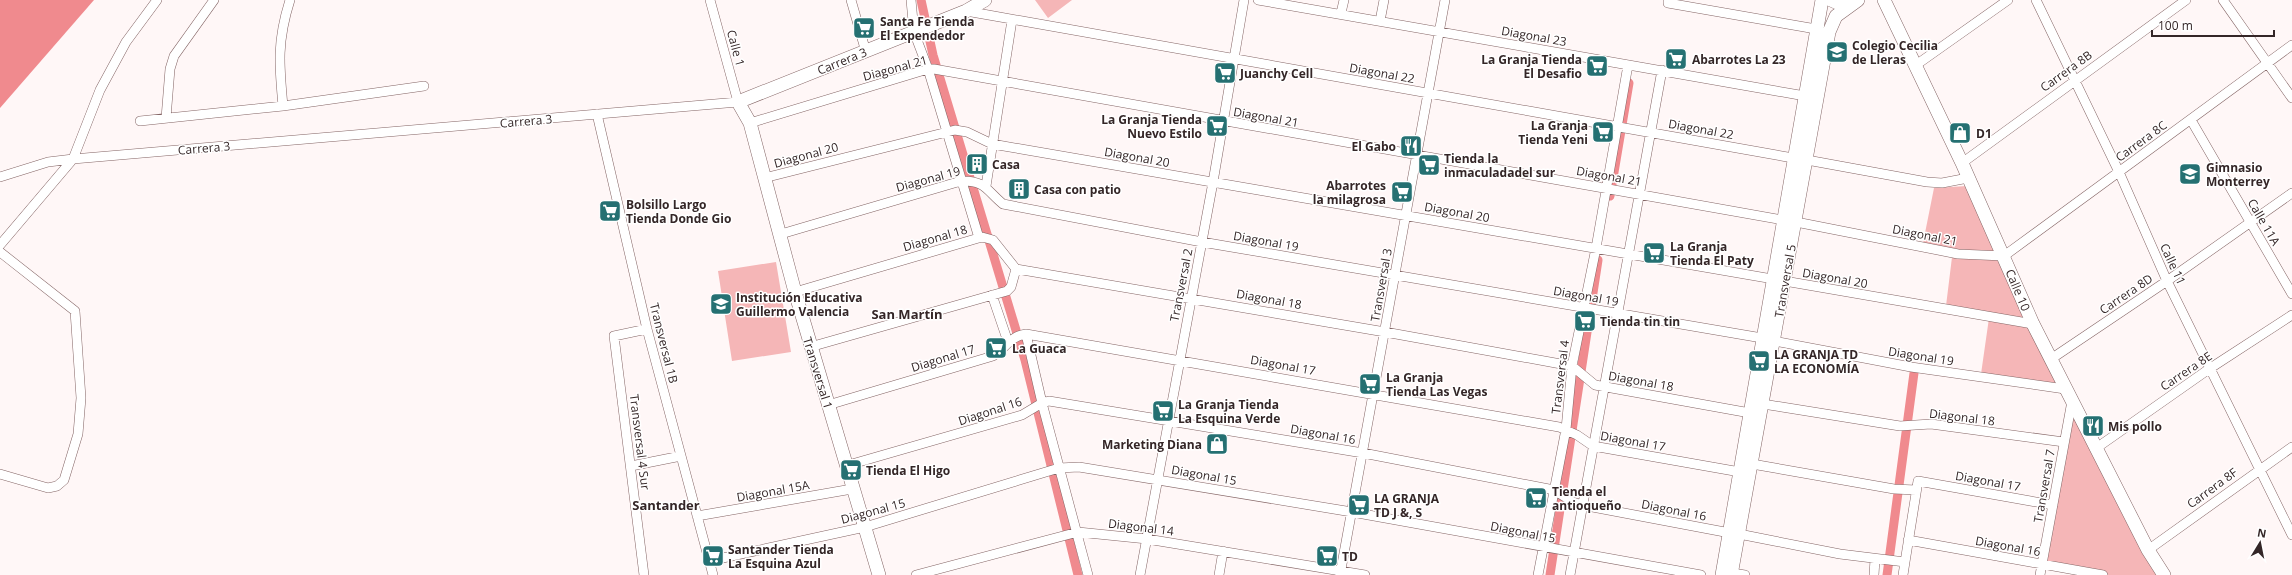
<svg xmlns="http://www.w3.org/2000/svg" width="2292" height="575" font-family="'Open Sans',sans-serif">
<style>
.green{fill:#f5b6b7}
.water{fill:#f08a8e}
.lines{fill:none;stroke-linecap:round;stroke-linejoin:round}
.canal{stroke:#f08a8e;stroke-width:9}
.street-casing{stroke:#846565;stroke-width:10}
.secondary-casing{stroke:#846565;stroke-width:14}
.street{stroke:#fff;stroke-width:9}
.secondary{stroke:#fff;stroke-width:13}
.labels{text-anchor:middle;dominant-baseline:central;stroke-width:3;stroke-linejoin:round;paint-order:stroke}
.poi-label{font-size:12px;font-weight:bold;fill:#342627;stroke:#fff;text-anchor:start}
.street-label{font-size:12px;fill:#342627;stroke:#fff}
.neighbourhood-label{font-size:13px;font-weight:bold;fill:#342627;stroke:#fff}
</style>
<rect width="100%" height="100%" fill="#fff7f7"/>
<!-- green -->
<path class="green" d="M1035 0H1072L1048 18Z
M1967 186 2027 319 1946 306 1953 249 1923 243 1934 188Z
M776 262 791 352 732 361 718 271Z
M1989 318 2032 325 2061 386 1981 374Z
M2072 401 2164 575H2105L2042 564Z"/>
<!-- water -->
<path class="water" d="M0 0H94L0 108Z"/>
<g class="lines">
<!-- canal -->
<path class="canal" d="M921 0 933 55 1025 360 1078 575
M1610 196 1629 83
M1550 575 1598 260
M1887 575 1914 373"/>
<!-- street casing -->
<g class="street-casing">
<path id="street" d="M851 0 866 52
M911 0 914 32 928 69 979 238
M1258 0 1805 96
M1668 0V3L1816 29
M2036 0 2119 172 2167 281 2292 535
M2223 0 2292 98
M966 11 1793 158
M1341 13 1344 0
M1380 21 1384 0
M1916 65 2008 0
M283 106C279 64 277 41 290 0
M597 114 647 329 713 575
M166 118 170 69 174 56 214 0
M2191 120 2292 294
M140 121 283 106 424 86
M750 123 928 69H934L1783 220
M1807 160 1927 182 1942 183 1968 178
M1962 163 2186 0
M0 177 48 162 73 159 738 102 710 0
M764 178 955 130 967 132 992 144 2033 324
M986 186 1012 20
M1796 222 1958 254 2004 256 2292 45
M781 234 961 181C985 180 987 191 1003 204L1202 242 1762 338
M0 245 73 159 100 90 126 42 157 0
M0 252 75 311 81 398 78 434 64 480 57 486 48 488 0 474
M795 292 982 237 993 240 1016 269 1385 332 1572 366 1595 385 1750 413
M992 295 1008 342
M1026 334 1042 403 1088 575
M1774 341 1911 367 2065 389
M810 347 1007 291 1011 287 1016 269
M2051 359 2167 281 2292 193
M1763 404 1900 426 1931 424 2064 442
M828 405 993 356C1006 348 1010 336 1026 334L1559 427 1577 435 1593 446 1740 472
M2095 449 2209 369 2292 315
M1752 464 1894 489 1916 490
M631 466 681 456
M845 466 1022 415 1042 403 1049 401 1363 453 1554 490 1573 502 1582 505 1730 533
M697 516 852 489
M1739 534 1840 554 1905 562 1918 481 2053 505
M1908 540 2103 575
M2148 550 2292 447
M709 561 865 527 1059 468 1079 467 1352 512 1701 575
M1726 572 1745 575
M644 575 614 336 647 329
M916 575 1078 532 1147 539 1365 575
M1140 575 1213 182 1244 0
M1219 575 1223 551
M1340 575 1445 0
M1538 575 1566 429 1572 366 1596 248 1628 65
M1570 575 1662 70
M1874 575 1875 559
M1903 575 1905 562
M2040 575 2072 401"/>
</g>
<!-- secondary casing -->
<g class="secondary-casing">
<path id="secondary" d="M1831 0 1842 5H1850
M1884 0 1962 163 2033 324 2148 550 2164 575
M879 575 795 292 750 123 738 102 966 11 985 0
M1722 575 1822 0
M1731 575 1829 32 1836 16 1858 0"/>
</g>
<!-- street -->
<use href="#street" class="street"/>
<!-- secondary -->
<use href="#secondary" class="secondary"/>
</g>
<!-- icons -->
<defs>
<g id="supermarket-square" transform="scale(1.15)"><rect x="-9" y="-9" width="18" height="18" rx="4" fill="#257072" stroke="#fff"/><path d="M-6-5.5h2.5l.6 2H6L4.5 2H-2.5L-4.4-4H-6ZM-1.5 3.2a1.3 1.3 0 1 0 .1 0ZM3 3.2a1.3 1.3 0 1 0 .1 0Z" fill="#fff"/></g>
<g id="school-square" transform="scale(1.15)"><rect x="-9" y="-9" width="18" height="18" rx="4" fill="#257072" stroke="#fff"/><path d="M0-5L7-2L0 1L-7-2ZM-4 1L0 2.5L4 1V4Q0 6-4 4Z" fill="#fff"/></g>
<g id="shop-square" transform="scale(1.15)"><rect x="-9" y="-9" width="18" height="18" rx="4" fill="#257072" stroke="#fff"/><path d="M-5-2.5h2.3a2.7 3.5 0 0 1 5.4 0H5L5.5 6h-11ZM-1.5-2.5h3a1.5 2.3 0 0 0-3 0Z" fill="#fff"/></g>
<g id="restaurant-square" transform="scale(1.15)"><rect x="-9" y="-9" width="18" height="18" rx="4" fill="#257072" stroke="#fff"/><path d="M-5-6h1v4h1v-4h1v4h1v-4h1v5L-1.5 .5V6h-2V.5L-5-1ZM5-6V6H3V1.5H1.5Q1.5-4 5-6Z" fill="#fff"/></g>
<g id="building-square" transform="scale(1.15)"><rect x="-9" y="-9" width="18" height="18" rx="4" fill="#257072" stroke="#fff"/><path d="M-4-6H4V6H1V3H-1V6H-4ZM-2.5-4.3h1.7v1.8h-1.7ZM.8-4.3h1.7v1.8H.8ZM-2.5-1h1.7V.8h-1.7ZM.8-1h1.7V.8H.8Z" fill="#fff"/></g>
</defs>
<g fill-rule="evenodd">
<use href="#supermarket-square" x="864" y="28"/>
<use href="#school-square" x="1837" y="52"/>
<use href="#supermarket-square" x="1676" y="59"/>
<use href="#supermarket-square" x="1597" y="66"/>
<use href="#supermarket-square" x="1225" y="73"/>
<use href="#supermarket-square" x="1217" y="126"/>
<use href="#supermarket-square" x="1603" y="132"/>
<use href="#shop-square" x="1960" y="133"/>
<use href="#restaurant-square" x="1411" y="146"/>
<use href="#building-square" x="977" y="164"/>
<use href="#supermarket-square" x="1429" y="165"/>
<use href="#school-square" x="2190" y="174"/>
<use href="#building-square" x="1019" y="189"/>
<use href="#supermarket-square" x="1402" y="192"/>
<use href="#supermarket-square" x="610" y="211"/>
<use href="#supermarket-square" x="1654" y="253"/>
<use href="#school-square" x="721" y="304"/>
<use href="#supermarket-square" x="1585" y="321"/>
<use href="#supermarket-square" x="996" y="348"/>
<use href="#supermarket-square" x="1759" y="361"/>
<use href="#supermarket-square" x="1370" y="384"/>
<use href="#supermarket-square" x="1163" y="411"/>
<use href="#restaurant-square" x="2093" y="426"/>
<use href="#shop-square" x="1217" y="444"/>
<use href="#supermarket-square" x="851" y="470"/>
<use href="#supermarket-square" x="1536" y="498"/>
<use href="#supermarket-square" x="1359" y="505"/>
<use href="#supermarket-square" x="713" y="556"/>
<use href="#supermarket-square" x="1327" y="556"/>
</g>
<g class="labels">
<!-- poi labels -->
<g class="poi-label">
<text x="880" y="21">Santa Fe Tienda<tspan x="880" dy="14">El Expendedor</tspan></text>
<text x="1852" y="45">Colegio Cecilia<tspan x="1852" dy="14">de Lleras</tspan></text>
<text x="1582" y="59" text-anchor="end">La Granja Tienda<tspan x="1582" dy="14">El Desafio</tspan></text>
<text x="1692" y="59">Abarrotes La 23</text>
<text x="1240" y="73">Juanchy Cell</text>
<text x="1202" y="119" text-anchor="end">La Granja Tienda<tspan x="1202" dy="14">Nuevo Estilo</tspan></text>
<text x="1588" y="125" text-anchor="end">La Granja<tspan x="1588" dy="14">Tienda Yeni</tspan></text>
<text x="1976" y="133">D1</text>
<text x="1396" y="146" text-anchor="end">El Gabo</text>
<text x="1444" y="158">Tienda la<tspan x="1444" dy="14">inmaculadadel sur</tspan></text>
<text x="992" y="164">Casa</text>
<text x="2206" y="167">Gimnasio<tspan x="2206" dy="14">Monterrey</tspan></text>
<text x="1386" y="185" text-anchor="end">Abarrotes<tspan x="1386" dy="14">la milagrosa</tspan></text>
<text x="1034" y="189">Casa con patio</text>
<text x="626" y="204">Bolsillo Largo<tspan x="626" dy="14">Tienda Donde Gio</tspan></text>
<text x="1670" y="246">La Granja<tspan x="1670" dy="14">Tienda El Paty</tspan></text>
<text x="736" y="297">Institución Educativa<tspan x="736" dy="14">Guillermo Valencia</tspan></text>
<text x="1600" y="321">Tienda tin tin</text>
<text x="1012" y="348">La Guaca</text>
<text x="1774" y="354">LA GRANJA TD<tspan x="1774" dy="14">LA ECONOMÍA</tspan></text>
<text x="1386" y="377">La Granja<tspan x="1386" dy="14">Tienda Las Vegas</tspan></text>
<text x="1178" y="404">La Granja Tienda<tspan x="1178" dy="14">La Esquina Verde</tspan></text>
<text x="2108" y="426">Mis pollo</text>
<text x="1202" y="444" text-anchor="end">Marketing Diana</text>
<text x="866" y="470">Tienda El Higo</text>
<text x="1552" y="491">Tienda el<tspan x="1552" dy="14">antioqueño</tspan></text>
<text x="1374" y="498">LA GRANJA<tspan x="1374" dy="14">TD J &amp;, S</tspan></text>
<text x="728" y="549">Santander Tienda<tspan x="728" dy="14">La Esquina Azul</tspan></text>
<text x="1342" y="556">TD</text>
</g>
<!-- street labels -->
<g class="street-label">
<text transform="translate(1534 36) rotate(10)">Diagonal 23</text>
<text transform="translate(736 48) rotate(75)">Calle 1</text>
<text transform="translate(842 61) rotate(-22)">Carrera 3</text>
<text transform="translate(895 68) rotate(-15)">Diagonal 21</text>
<text transform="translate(2066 71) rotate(-36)">Carrera 8B</text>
<text transform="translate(1382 73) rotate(10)">Diagonal 22</text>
<text transform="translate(1266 117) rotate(10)">Diagonal 21</text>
<text transform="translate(526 121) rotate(-5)">Carrera 3</text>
<text transform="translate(1701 129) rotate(10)">Diagonal 22</text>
<text transform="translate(2141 141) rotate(-36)">Carrera 8C</text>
<text transform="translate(204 148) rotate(-5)">Carrera 3</text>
<text transform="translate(806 155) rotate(-15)">Diagonal 20</text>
<text transform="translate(1137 157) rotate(10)">Diagonal 20</text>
<text transform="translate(1609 176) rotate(10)">Diagonal 21</text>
<text transform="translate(928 179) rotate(-15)">Diagonal 19</text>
<text transform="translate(1457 212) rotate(10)">Diagonal 20</text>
<text transform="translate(2264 222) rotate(60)">Calle 11A</text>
<text transform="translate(1925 235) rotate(11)">Diagonal 21</text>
<text transform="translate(935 238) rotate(-16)">Diagonal 18</text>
<text transform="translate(1266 241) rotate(10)">Diagonal 19</text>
<text transform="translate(2173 264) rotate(65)">Calle 11</text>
<text transform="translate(1835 278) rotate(10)">Diagonal 20</text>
<text transform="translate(1785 281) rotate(-80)">Transversal 5</text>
<text transform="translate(1181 285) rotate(-79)">Transversal 2</text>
<text transform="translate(1381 285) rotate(-80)">Transversal 3</text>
<text transform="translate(2018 290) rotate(67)">Calle 10</text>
<text transform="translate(2126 294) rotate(-34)">Carrera 8D</text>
<text transform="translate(1586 296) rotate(10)">Diagonal 19</text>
<text transform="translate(1269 299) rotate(10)">Diagonal 18</text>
<text transform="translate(664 343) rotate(76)">Transversal 1B</text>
<text transform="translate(1921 356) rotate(9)">Diagonal 19</text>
<text transform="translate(943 358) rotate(-17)">Diagonal 17</text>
<text transform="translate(1283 365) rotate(10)">Diagonal 17</text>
<text transform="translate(2186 371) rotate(-34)">Carrera 8E</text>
<text transform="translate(818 373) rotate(73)">Transversal 1</text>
<text transform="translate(1560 377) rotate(-83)">Transversal 4</text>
<text transform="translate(1641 381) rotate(10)">Diagonal 18</text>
<text transform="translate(990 411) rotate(-18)">Diagonal 16</text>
<text transform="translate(1962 417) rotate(7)">Diagonal 18</text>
<text transform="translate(1323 434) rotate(10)">Diagonal 16</text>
<text transform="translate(1633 441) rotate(10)">Diagonal 17</text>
<text transform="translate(640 442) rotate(83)">Transversal 4 Sur</text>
<text transform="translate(1204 475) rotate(10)">Diagonal 15</text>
<text transform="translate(1988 481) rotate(10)">Diagonal 17</text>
<text transform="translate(2044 486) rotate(-80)">Transversal 7</text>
<text transform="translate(2212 488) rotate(-36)">Carrera 8F</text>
<text transform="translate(773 491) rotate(-10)">Diagonal 15A</text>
<text transform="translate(1674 510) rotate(11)">Diagonal 16</text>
<text transform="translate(873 511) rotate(-15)">Diagonal 15</text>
<text transform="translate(1141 527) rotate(7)">Diagonal 14</text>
<text transform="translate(1523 532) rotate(11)">Diagonal 15</text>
<text transform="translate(2008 546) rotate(10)">Diagonal 16</text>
</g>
<!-- neighbourhood labels -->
<g class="neighbourhood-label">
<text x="907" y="314">San Martín</text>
<text x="666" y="505">Santander</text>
</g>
</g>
<!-- north arrow -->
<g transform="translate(2260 543) rotate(10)" stroke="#ffffff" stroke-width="3" paint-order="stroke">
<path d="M0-3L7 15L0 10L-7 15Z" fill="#342627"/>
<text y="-6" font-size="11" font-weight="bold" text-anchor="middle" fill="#342627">N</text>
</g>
<!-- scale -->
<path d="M2152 30v6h122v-6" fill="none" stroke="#342627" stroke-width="2"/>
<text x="2158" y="30" font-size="12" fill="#342627" stroke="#ffffff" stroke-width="3" paint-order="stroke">100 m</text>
</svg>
